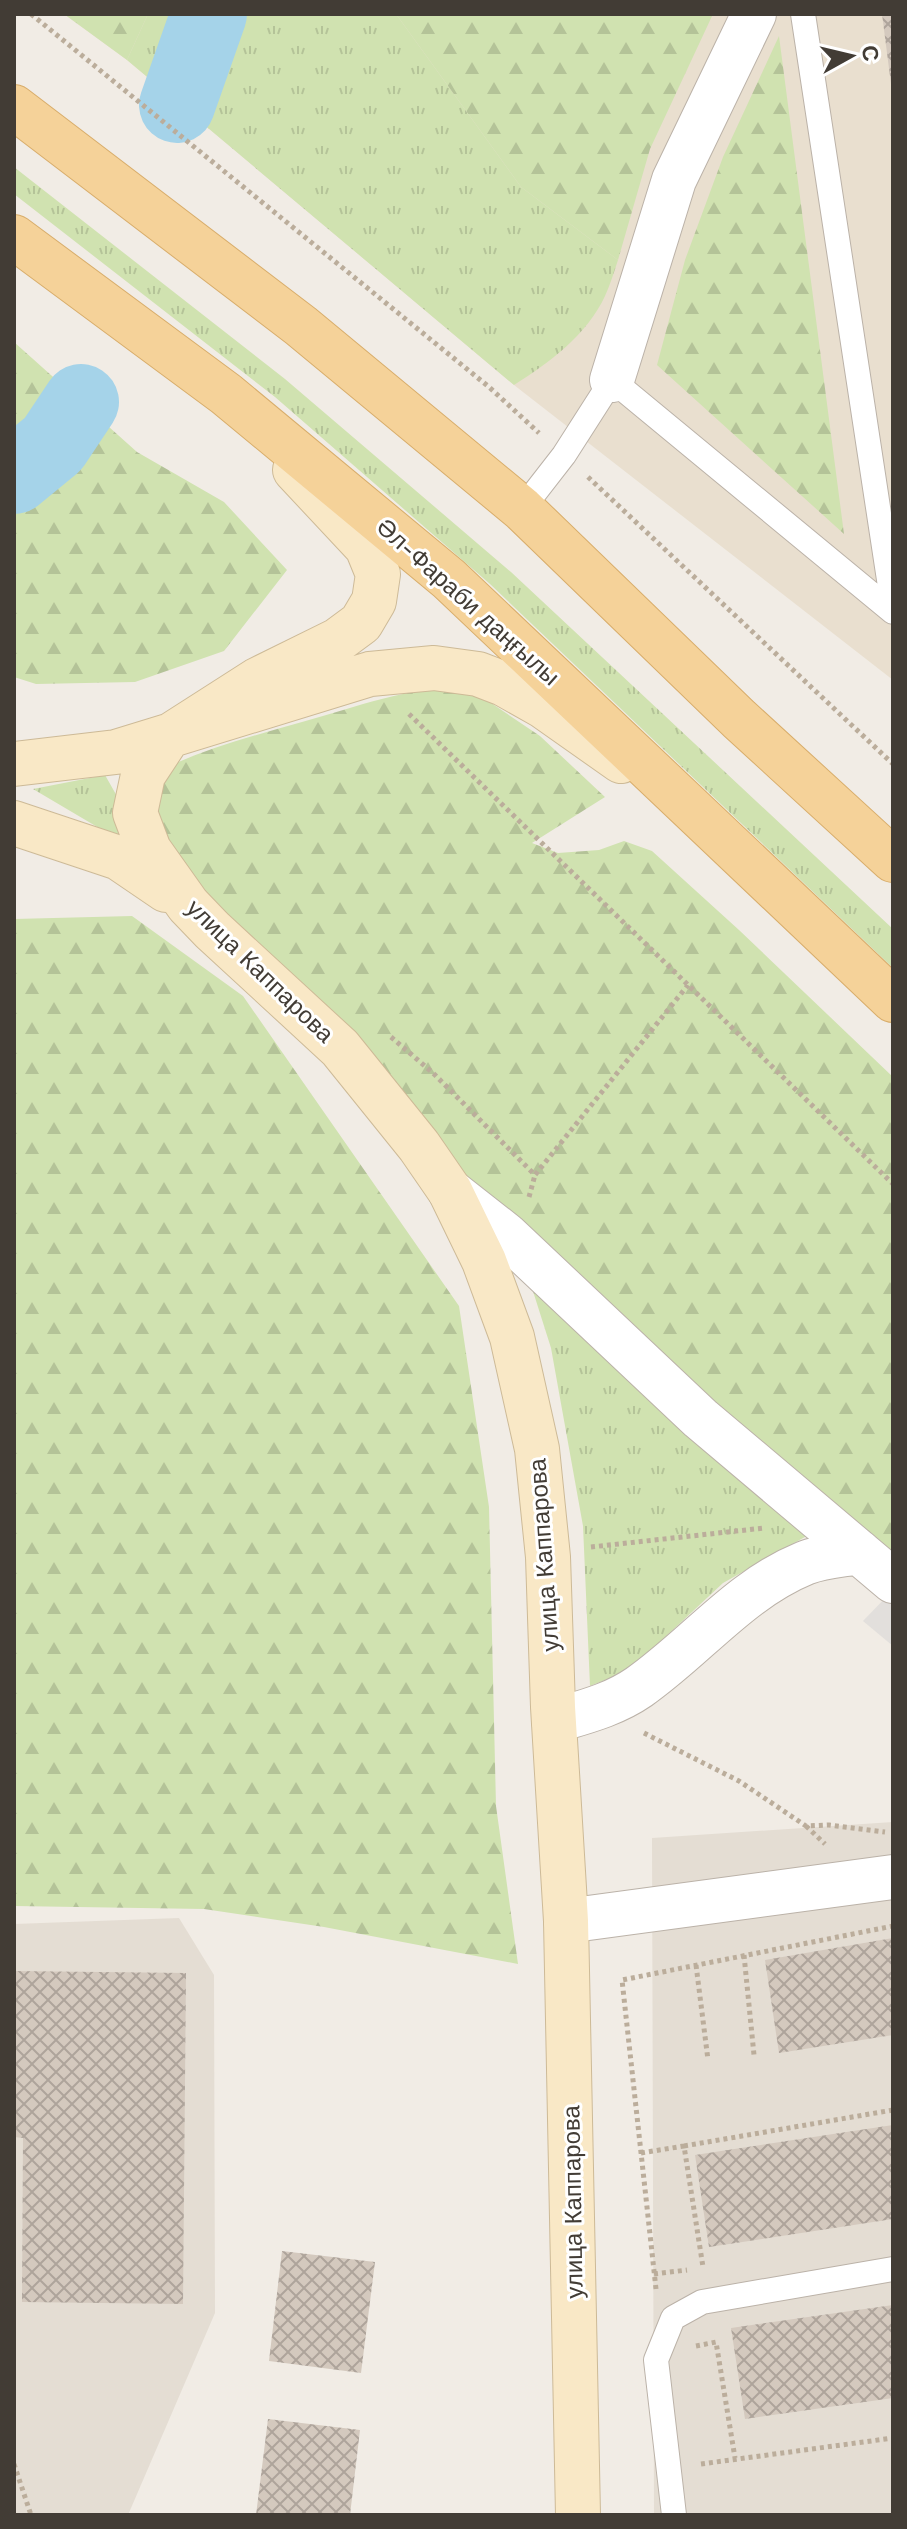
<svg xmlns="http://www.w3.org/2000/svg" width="907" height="2529" font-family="'Work Sans',sans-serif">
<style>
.residential{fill:#e4ddd3}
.education{fill:#e9dfcf}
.grass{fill:url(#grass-tufts)}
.forest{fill:url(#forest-firs)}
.parking{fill:#e2dfdc}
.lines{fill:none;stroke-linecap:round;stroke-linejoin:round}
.river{stroke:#a5d3e9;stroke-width:76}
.building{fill:url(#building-cross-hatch)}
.lane-casing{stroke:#bbb2a8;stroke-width:26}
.street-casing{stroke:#bbb2a8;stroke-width:46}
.secondary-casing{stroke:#cdba97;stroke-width:46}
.primary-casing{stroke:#d8ad6b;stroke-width:46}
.path{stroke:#bbad9b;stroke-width:5;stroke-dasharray:4 4;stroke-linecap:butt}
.lane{stroke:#fff;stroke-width:24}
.street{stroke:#fff;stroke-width:44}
.secondary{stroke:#f9e8c6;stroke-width:44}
.primary{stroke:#f5d299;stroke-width:44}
.labels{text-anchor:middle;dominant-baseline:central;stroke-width:6;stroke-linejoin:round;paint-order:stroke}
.street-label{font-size:24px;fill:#423c35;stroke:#fff}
</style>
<defs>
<pattern id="grass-tufts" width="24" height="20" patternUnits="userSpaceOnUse" patternTransform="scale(2)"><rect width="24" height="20" fill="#d0e2b0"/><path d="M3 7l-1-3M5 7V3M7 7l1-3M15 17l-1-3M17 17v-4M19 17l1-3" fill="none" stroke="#b4c398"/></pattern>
<pattern id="forest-firs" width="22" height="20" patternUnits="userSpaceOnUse" patternTransform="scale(2)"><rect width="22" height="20" fill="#d0e2b0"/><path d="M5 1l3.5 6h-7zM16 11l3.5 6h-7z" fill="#b4c398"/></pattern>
<pattern id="building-cross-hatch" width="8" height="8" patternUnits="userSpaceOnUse" patternTransform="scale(2)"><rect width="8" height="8" fill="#d4c9be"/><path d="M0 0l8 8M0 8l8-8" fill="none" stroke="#aea49b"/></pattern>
</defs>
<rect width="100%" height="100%" fill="#f1ece5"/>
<!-- residential -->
<path class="residential" d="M893 1822V2515H654L652 1838Z
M179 1918 214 1975 215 2313 128 2515H14V1924Z"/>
<!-- education -->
<path class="education" d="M64 14H893V680L514 385 127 60Z"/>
<!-- grass -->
<path class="grass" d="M148 14H396L521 187 618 260C614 272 610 285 605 296 587 335 549 363 514 385L127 60Z
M14 167 285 379 511 572 893 929V968L490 584 275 397 14 194Z
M105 775 122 805 127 840 99 828 33 789Z
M525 1266 812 1533 723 1583 630 1670 590 1686 583 1526 551 1348Z"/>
<!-- forest -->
<path class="forest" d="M64 14H148L127 60Z
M396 14H713L650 149 618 260 521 187Z
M779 36 844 534 657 365 685 260 723 157Z
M14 342 137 452 224 502 287 570 224 651 135 682 36 684 14 677Z
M466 686 540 736 605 797 532 843 558 853 599 850 624 841 652 851 739 930 893 1077V1569L700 1418 149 850 167 767C211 747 256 735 302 722 359 706 406 688 466 686Z
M132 916 243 996 459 1306 489 1507 496 1806 518 1964 324 1927 204 1909 14 1906V919Z"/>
<!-- parking -->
<path class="parking" d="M893 1590V1646L863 1621Z"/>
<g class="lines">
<!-- river -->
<path class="river" d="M177 105 209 14
M14 476 53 444 81 402"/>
</g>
<!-- building -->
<path class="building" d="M882 14H893V84H891Z
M893 1938V2035L779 2053 765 1960Z
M14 1971 186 1973 183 2304 22 2302 23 2138 14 2137Z
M893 2125V2219L709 2247 695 2155Z
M282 2251 375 2262 361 2373 269 2361Z
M893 2305V2398L745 2419 731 2328Z
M268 2419 360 2430 350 2515H256Z"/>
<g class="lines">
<!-- lane casing -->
<g class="lane-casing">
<path id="lane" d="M803 14 893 606
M522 509 564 455 612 380 893 612
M674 2515 656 2360 673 2318 702 2302 893 2269"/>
</g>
<!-- street casing -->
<g class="street-casing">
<path id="street" d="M612 380 674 180 754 14
M450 1191 506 1235 700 1418 893 1581
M554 1721C584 1712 613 1705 639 1687 696 1647 739 1590 805 1563 822 1556 842 1555 859 1552
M566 1921 893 1877"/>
</g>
<!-- secondary casing -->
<g class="secondary-casing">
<path id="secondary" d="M295 470 367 547 378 574 374 601 361 623 338 640 257 680 168 737 143 775 135 813 149 850 188 905 212 930 340 1048 419 1146 450 1191 484 1261 512 1337 537 1449 548 1557 553 1707 566 1921 578 2515
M14 764 116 752 370 674 434 668 478 674 504 684 543 706 621 761
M14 823 119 858 166 890"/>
</g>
<!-- primary casing -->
<g class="primary-casing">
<path id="primary" d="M14 107 301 326 522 509 739 719 893 860
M14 237 226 394 449 579 893 1000"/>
</g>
<!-- path -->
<path class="path" d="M31 14 489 387 539 433
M588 477 893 764
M409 714 893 1184
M391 1037 433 1073 535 1175 688 985
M529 1197 535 1175
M591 1547 764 1528
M644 1733 739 1781 806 1826 829 1825 885 1832
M806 1826 825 1844
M744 1955 754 2055
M696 1965 708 2060
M684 2146 893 2110
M641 2153 684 2146 703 2267
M654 2274 687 2270
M656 2289 622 1980 893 1926
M696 2346 716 2342 735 2458
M14 2464 31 2515
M701 2464 893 2438"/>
<!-- lane -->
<use href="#lane" class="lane"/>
<!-- street -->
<use href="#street" class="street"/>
<!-- secondary -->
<use href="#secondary" class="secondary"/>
<!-- primary -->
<use href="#primary" class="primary"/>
</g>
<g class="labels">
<!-- street labels -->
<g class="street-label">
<text transform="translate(468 602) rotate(42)">Әл-Фараби даңғылы</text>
<text transform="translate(260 971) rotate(44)">улица Каппарова</text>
<text transform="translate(544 1555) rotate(-94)">улица Каппарова</text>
<text transform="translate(573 2202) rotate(-91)">улица Каппарова</text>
</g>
</g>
<!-- border -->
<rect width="907" height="2529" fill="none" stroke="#423c35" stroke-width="32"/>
<!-- north arrow -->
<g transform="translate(851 56) rotate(82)" stroke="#ffffff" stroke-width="6" paint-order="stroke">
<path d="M0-6L14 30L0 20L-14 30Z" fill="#423c35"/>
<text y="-12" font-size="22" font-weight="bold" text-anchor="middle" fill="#423c35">С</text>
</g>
</svg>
